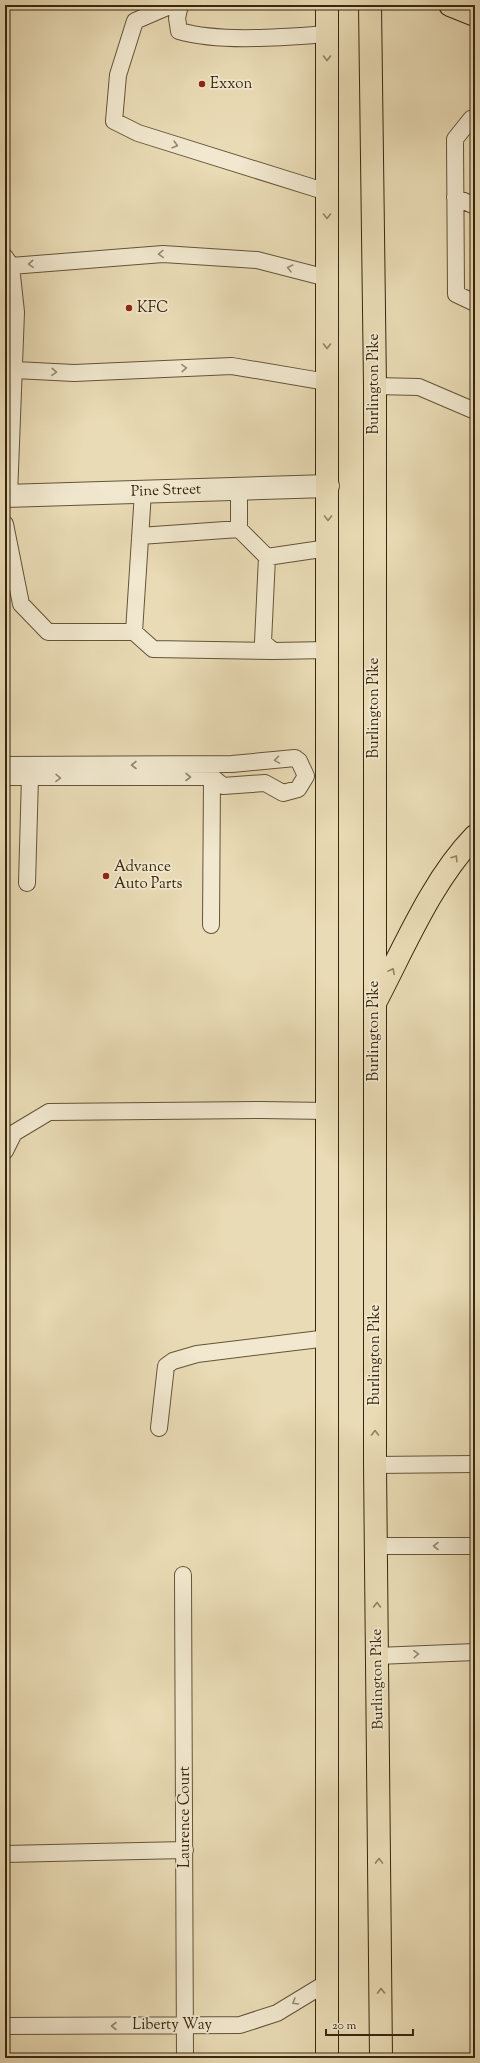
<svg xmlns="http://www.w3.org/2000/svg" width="480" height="2063" font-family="'Sorts Mill Goudy',serif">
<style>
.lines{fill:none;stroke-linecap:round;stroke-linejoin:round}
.lane-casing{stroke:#645438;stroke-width:18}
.street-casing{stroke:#645438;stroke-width:24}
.primary-casing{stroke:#38270e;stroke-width:24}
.highway-casing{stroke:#38270e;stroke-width:24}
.lane{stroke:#f1e8cf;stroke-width:16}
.street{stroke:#f1e8cf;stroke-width:22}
.primary{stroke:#e9dbb5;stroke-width:22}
.highway{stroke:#e9dbb5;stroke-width:22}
.oneway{stroke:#908162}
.oneway2{stroke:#94886e}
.poi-dot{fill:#8f2418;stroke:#f1e8cf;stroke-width:1.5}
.labels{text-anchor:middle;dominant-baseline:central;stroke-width:3.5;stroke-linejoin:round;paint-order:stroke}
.poi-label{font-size:15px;fill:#38270e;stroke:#f1e8cf;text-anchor:start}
.street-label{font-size:15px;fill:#38270e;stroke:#f1e8cf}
</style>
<rect width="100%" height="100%" fill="#e9dbb5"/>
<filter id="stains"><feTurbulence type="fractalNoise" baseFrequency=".005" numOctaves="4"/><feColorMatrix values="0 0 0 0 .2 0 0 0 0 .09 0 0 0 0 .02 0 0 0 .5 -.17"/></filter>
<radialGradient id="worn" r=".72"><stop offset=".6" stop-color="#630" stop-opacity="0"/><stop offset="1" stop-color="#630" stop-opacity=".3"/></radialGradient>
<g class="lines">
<!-- lane casing -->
<g class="lane-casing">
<path id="lane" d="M172 5 135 21 118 75 114 121 138 133 327 192
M180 5 177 18 179 31C221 43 283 37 327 34
M475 117 471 119 455 139 456 294 475 303
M455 197 475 206
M5 257 11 266 16 312 9 496
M11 266 163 254 257 260 327 278
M15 370 74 373 232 366 327 382
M375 386 419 387 475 411
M239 488V529L267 557
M143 492 134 632 153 649 273 651
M5 524 21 604 48 632H134
M140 536 239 529
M328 650 273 651 263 642 267 557 328 548
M5 765 232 764 295 758 299 761 306 776 298 789 283 793 265 783 223 786 212 777H5
M27 883 30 777
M211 925 212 777
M5 1151 14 1133 49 1112 261 1110 328 1111
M159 1428 166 1366 173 1361 197 1354 328 1338
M375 1465 475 1464
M376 1546H475
M183 1575 185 2058
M377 1656 475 1652
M5 1854 185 1850
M5 2026 240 2025 277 2013 328 1982"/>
</g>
<!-- street casing -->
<g class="street-casing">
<path id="street" d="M5 496 328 486"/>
</g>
<!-- primary casing -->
<g class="primary-casing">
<path id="primary" d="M450 5 475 15"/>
</g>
<!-- highway casing -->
<g class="highway-casing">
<path id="highway" d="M327 5V2058
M370 5 375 386V1465L381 2058
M375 1003C404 948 432 880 475 836"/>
</g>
<!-- lane -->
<use href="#lane" class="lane"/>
<!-- street -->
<use href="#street" class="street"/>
<!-- primary -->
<use href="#primary" class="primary"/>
<!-- highway -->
<use href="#highway" class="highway"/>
</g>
<!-- one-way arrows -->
<defs><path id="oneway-chevron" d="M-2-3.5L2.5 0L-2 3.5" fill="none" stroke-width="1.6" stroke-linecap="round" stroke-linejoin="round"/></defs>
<g class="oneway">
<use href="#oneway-chevron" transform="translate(327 58) rotate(90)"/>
<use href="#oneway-chevron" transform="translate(327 216) rotate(90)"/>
<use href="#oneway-chevron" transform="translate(327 346) rotate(90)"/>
<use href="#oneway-chevron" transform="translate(328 518) rotate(90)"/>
<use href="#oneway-chevron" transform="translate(455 858) rotate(-57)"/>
<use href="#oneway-chevron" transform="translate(392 971) rotate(-62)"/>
<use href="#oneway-chevron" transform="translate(375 1433) rotate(-90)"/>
<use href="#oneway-chevron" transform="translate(377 1605) rotate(-90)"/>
<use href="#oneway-chevron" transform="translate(379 1861) rotate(-91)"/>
<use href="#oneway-chevron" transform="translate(381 1991) rotate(-91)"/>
</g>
<g class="oneway2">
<use href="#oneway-chevron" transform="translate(175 145) rotate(17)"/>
<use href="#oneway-chevron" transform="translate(161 254) rotate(178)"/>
<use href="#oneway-chevron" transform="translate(31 264) rotate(176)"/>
<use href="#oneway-chevron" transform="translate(290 268) rotate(-166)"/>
<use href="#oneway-chevron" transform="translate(184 368) rotate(-3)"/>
<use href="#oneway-chevron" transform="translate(54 372) rotate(3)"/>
<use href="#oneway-chevron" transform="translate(277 760) rotate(171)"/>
<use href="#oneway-chevron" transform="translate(134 765) rotate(180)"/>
<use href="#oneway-chevron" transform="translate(188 777)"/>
<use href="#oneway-chevron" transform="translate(58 778) rotate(1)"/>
<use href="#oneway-chevron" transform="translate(436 1546) rotate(180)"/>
<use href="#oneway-chevron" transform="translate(416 1654) rotate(-2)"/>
<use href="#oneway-chevron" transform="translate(295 2002) rotate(149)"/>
<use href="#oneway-chevron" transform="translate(114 2026) rotate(180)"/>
</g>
<!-- markers -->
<g class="poi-dot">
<circle cx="202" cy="84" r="4"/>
<circle cx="129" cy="308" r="4"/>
<circle cx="106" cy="876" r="4"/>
</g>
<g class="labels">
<!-- poi labels -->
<g class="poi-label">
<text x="210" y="84">Exxon</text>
<text x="137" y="308">KFC</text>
<text x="114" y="867">Advance<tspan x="114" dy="17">Auto Parts</tspan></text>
</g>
<!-- street labels -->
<g class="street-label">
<text transform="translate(374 384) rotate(-90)">Burlington Pike</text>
<text transform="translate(166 491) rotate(-2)">Pine Street</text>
<text transform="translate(374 708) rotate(-90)">Burlington Pike</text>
<text transform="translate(374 1031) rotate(-90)">Burlington Pike</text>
<text transform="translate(375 1355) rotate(-90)">Burlington Pike</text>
<text transform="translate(378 1679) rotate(-91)">Burlington Pike</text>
<text transform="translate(185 1817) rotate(-90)">Laurence Court</text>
<text x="172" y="2025">Liberty Way</text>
</g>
</g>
<!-- margin -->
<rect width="480" height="2063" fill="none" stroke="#e9dbb5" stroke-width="20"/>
<rect x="6" y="6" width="468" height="2051" fill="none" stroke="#38270e" stroke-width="2"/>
<rect x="10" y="10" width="460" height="2043" fill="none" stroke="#38270e"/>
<!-- scale -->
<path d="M326 2029v6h87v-6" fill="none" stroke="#38270e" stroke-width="2"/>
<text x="332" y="2029" font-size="12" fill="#38270e" stroke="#f1e8cf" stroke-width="3" paint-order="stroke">20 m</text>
<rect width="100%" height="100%" filter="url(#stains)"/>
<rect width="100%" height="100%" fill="url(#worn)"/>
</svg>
